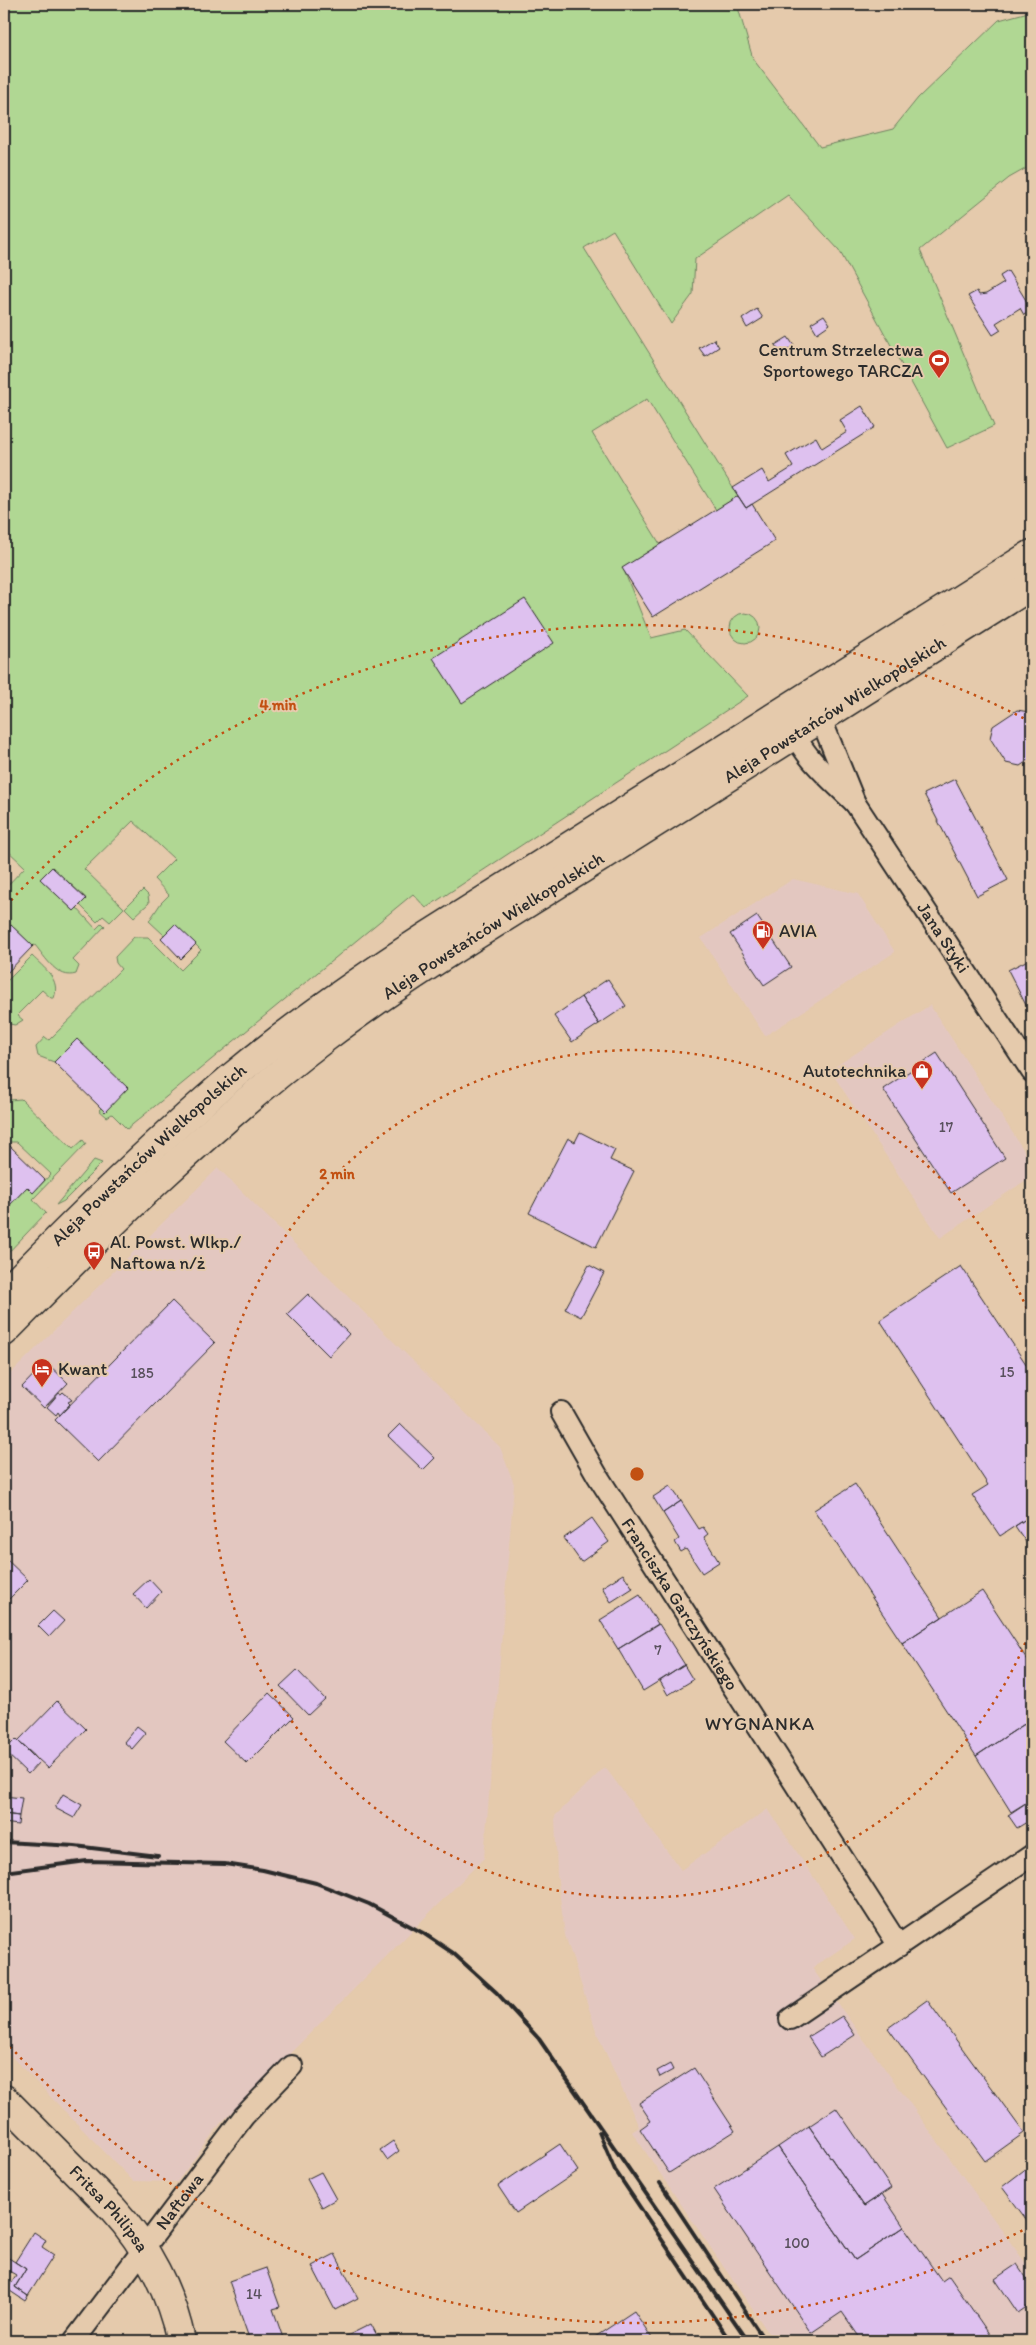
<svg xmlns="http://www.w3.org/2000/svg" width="1036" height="2345" font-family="Itim,sans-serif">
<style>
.built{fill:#e3c7c0}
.green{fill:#b0d793;stroke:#6e815f}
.building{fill:#dec1ef;stroke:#2b2b2b}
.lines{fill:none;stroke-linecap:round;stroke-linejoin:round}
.street-casing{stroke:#2b2b2b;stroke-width:24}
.secondary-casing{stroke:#2b2b2b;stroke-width:31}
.street{stroke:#e5caac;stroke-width:20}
.secondary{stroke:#e5caac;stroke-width:28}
.rail{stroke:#2b2b2b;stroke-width:4}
.ring{fill:none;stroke:#c25012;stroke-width:2.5;stroke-dasharray:2.5 5}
.labels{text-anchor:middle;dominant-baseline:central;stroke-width:4;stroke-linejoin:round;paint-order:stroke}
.number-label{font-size:15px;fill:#58505c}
.poi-label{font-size:18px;fill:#2b2b2b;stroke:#e5caac;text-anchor:start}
.street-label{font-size:18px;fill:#2b2b2b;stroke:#e5caac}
.neighbourhood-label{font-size:19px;letter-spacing:1px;fill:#2b2b2b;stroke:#e5caac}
.centre{fill:#c25012;stroke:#e5caac;stroke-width:2.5}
.ring-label{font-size:15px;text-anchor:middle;font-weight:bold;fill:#c25012;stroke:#e5caac;stroke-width:4;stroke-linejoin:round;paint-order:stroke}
</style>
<rect width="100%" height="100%" fill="#e5caac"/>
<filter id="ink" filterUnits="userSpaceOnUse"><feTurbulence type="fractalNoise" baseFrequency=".02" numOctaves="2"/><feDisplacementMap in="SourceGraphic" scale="10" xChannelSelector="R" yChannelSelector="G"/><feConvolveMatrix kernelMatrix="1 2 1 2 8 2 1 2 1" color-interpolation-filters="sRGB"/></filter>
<g filter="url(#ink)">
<!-- built -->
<path class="built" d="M793 879 858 894 895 952 765 1036 701 938Z
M930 1005 1032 1163V1176L940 1238 830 1070Z
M218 1168 500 1447 514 1484 484 1858 220 2124 177 2182 133 2181 4 2049V1380Z
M605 1767 681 1870 768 1809 855 1939 812 1968 1032 2272V2341H774L632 2132 639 2127 597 2033 565 1935 557 1874 555 1816Z"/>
<!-- green -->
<path class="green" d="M4 4H737L753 59 820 147 893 129 918 98 999 20 1032 11V165L1009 178 920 250 994 426 947 448 839 250 788 195 695 259 693 294 671 324 613 230 584 248 738 496 716 510 647 399 592 433 660 544 623 568 651 638 685 630 748 696 426 908 413 894 127 1129 112 1114 107 1117 99 1110 121 1088 75 1041 54 1062 38 1056 36 1047 45 1037 49 1040 121 969 116 963 115 957 134 937H148L181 970 201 950 175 924 164 935 149 921 161 903 169 895 154 879 174 859 133 821 84 869 124 908 110 922 103 916 97 922 80 905 86 898 52 867 40 879 74 911 77 908 96 929 102 923 105 926 73 960 79 966 76 974C58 980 45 957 35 945L33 946 11 925 4 932V889L25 867 4 847Z
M730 628a15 15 0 1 1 30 0a15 15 0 1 1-30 0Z
M143 890 148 895 149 903 134 917 125 908Z
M32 956C44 968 61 979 54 998H51L42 990 17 1015 23 1020 15 1025 4 1023V984Z
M21 1099 73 1149 83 1140 86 1144 33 1199 46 1213 4 1257V1204L8 1207 27 1187 33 1193 51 1174 17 1142H6L4 1139V1103L9 1100Z
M94 1160 102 1163 64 1201 56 1205Z"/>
<!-- building -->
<path class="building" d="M1008 271 1032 310 1024 315 1020 308 996 323 1001 330 993 335 968 296 977 291 979 295 986 294 1004 283 1000 276Z
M757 309 763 318 747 328 742 319Z
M824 315 830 324 817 333 811 323Z
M788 337 794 346 781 354 775 345Z
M714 339 719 347 705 356 699 348Z
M862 406 875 427 746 508 733 488 762 470 769 482 793 467 786 455 816 437 822 448 847 432 840 420Z
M738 496 746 508 752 504 775 541 653 617 622 568Z
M525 599 554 643 462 703 433 658Z
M1017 710 1029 712 1032 711V758L1020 766 1006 763 990 738 993 726Z
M955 779 1008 880 977 896 924 794Z
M52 867 86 899 74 911 40 879Z
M757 916 791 967 764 985 730 934Z
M175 924 196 944 181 959 161 938Z
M11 925 33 946 4 976V932Z
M1032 958V1009L1029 1011 1008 970Z
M608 979 626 1006 599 1024 581 997Z
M581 997 599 1024 572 1042 554 1016Z
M77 1039 128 1088 105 1112 54 1062Z
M937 1053 1005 1158 951 1193 883 1089Z
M580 1132 615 1150 610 1160 634 1171 596 1247 529 1213 568 1138 575 1142Z
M10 1146 45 1180 33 1193 27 1187 7 1208 4 1204V1153Z
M589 1265 604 1273 581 1317 565 1309Z
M961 1266 1032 1373V1515L1000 1536 972 1495 988 1485 880 1320Z
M308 1294 349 1334 329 1356 287 1314Z
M172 1301 215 1343 98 1462 55 1420Z
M46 1362 68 1383 44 1408 22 1387Z
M63 1392 72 1400 68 1402 70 1404 60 1415 58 1412 56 1415 47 1407 59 1393 61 1394Z
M400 1424 435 1458 423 1470 388 1436Z
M855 1484 942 1617 902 1643 814 1510Z
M670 1486 681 1501 663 1513 653 1497Z
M681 1501 699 1529 703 1527 708 1534 704 1537 719 1562 702 1573 686 1549 681 1552 675 1542 679 1539 663 1513Z
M1032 1515V1551L1015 1526Z
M592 1518 609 1542 581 1562 564 1538Z
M4 1557 28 1580 9 1599 4 1594Z
M623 1574 633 1588 611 1602 602 1587Z
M149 1579 161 1592 146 1608 133 1594Z
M982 1591 1032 1667V1719L976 1756 902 1643Z
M640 1595 658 1624 618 1649 600 1620Z
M53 1611 64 1621 49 1637 38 1626Z
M659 1624 685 1665 643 1691 618 1649Z
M684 1665 693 1680 668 1695 660 1681Z
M297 1670 325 1699 308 1715 280 1686Z
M269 1693 294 1717 247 1764 223 1741Z
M57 1701 86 1729 48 1768 18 1741Z
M1032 1719V1799L1011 1812 976 1756Z
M137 1726 146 1733 132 1749 124 1742Z
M16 1739 39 1762 28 1774 4 1751Z
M63 1794 82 1805 74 1818 55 1808Z
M4 1796 22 1798 19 1816 4 1814Z
M1032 1799V1819L1017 1828 1008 1815Z
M4 1814 19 1816 18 1825 4 1823Z
M927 2000 1024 2133 985 2161 888 2028Z
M842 2016 855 2035 821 2057 808 2037Z
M670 2064 673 2070 660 2077 657 2071Z
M694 2068 735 2131 669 2173 640 2129 651 2121 639 2103Z
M836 2108 891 2188 864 2206 809 2126Z
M809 2126 864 2206 882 2194 904 2227 855 2260 778 2147Z
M393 2141 399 2151 387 2160 380 2150Z
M560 2144 578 2171 516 2213 498 2186Z
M778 2147 855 2260 904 2227 942 2281 949 2276 994 2341H862L842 2312 811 2333 714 2189Z
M1032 2164V2227L1002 2187Z
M321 2172 336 2199 322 2207 307 2179Z
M34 2232 46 2240 42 2247 54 2255 28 2296 15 2287 26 2269 15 2262Z
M335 2254 358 2298 335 2310 312 2266Z
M4 2255 26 2269 15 2287 28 2296 25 2301 7 2289 16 2275 4 2268Z
M1017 2264 1032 2286V2303L1018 2313 995 2279Z
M266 2268 280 2307 273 2309 284 2341H250L229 2281Z
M634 2311 654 2341H589Z
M371 2324 380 2341H347L345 2337Z"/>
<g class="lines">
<!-- street casing -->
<g class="street-casing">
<g id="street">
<path id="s1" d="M811 710 821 719 855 803 1032 1072"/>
<path d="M792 722C794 750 836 784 855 803"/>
<path id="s2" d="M561 1412 597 1475 899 1946"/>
<path d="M790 2019 1032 1855"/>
<path id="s3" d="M74 2341 244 2116 292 2066"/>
</g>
</g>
<!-- secondary casing -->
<g class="secondary-casing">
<g id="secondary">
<path id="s4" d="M4 1294C77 1219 152 1145 232 1077 294 1025 361 979 429 935L1032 554"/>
<path id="s5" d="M4 1332C107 1227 208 1127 325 1038 415 970 514 912 609 852 750 763 891 674 1032 585"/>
<path id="s6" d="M4 2099 113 2209C147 2246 171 2293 181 2341"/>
</g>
</g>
<!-- street -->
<use href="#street" class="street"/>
<!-- secondary -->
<use href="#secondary" class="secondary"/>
<!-- rail -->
<path class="rail" d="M4 1842 75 1846 158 1856
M4 1872 87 1861 225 1864 263 1870 316 1883 369 1904 423 1933 453 1953 497 1993 539 2039 748 2341
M599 2132 615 2170 730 2341
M660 2183 765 2341"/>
</g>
</g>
<!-- distance rings -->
<g class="ring">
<path d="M1031 1629A424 424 0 1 1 1031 1319"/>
<path d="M1029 2227A849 849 0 0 1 6 2042M6 906A849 849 0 0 1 1029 721"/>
</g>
<!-- icons -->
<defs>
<g id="stadium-pin" transform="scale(1.125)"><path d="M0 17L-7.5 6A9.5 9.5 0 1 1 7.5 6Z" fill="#c8321e" stroke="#e5caac"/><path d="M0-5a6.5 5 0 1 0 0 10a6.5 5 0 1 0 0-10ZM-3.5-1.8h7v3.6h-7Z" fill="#fff"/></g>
<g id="fuel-pin" transform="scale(1.125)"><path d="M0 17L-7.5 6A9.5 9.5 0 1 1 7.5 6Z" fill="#c8321e" stroke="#e5caac"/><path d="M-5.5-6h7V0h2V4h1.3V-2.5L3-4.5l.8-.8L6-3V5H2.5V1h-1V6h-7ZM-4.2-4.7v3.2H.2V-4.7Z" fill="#fff"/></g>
<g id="shop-pin" transform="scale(1.125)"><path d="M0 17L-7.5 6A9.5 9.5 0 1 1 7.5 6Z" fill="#c8321e" stroke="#e5caac"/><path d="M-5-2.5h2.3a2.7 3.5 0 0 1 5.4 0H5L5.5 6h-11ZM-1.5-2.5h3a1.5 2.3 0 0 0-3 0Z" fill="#fff"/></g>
<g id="bus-pin" transform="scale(1.125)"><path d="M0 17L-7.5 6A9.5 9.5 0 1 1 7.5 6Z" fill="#c8321e" stroke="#e5caac"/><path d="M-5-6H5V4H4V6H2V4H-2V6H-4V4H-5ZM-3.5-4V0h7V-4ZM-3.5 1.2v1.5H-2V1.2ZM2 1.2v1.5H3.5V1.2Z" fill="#fff"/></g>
<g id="hotel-pin" transform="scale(1.125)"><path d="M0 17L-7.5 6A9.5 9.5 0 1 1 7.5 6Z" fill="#c8321e" stroke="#e5caac"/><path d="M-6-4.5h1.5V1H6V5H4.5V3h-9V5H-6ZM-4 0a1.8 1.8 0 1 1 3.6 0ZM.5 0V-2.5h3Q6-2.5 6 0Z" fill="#fff"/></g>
</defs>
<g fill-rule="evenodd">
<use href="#stadium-pin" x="939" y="360"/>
<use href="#fuel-pin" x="763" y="931"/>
<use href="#shop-pin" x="922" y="1071"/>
<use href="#bus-pin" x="94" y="1252"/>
<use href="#hotel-pin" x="42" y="1369"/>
</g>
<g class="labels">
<!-- number labels -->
<g class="number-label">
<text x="946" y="1127">17</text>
<text x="1007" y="1372">15</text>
<text x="142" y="1373">185</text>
<text x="658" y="1650">7</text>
<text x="797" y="2243">100</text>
<text x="254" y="2294">14</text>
</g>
<!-- poi labels -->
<g class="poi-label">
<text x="923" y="350" text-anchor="end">Centrum Strzelectwa<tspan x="923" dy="21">Sportowego TARCZA</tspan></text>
<text x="779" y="931">AVIA</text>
<text x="906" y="1071" text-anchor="end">Autotechnika</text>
<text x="110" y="1242">Al. Powst. Wlkp./<tspan x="110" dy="21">Naftowa n/ż</tspan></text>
<text x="58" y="1369">Kwant</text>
</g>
<!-- street labels -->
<g class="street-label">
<text stroke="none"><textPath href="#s5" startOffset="1042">Aleja Powstańców Wielkopolskich</textPath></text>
<text stroke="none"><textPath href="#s5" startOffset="638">Aleja Powstańców Wielkopolskich</textPath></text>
<text stroke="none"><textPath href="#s1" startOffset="265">Jana Styki</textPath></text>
<text stroke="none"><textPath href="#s4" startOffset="201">Aleja Powstańców Wielkopolskich</textPath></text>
<text stroke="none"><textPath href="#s2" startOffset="226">Franciszka Garczyńskiego</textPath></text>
<text stroke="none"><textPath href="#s3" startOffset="175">Naftowa</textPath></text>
<text stroke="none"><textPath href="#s6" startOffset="152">Fritsa Philipsa</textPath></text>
</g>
<!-- neighbourhood labels -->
<g class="neighbourhood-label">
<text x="760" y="1723">WYGNANKA</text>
</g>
</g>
<circle cx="637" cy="1474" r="8" class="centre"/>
<g class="ring-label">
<text x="278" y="710">4 min</text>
<text x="337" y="1179">2 min</text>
</g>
<!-- margin -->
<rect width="1036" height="2345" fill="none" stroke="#e5caac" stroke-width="20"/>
<rect x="10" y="10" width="1016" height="2325" fill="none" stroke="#2b2b2b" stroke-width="2" filter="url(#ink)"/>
</svg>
